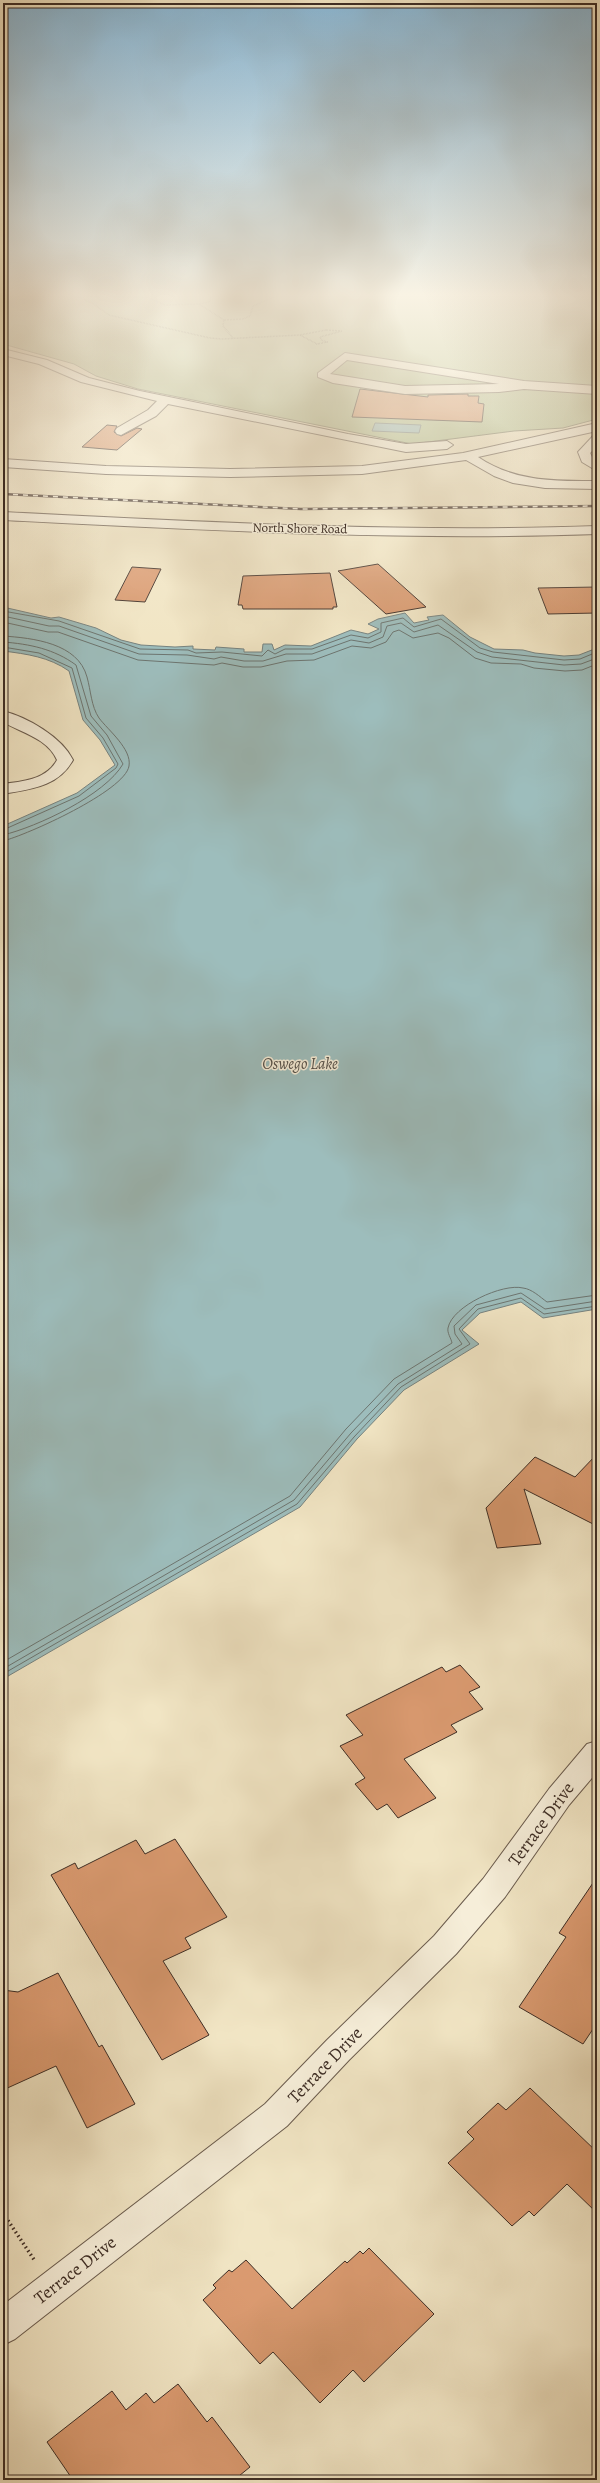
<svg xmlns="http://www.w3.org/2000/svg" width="600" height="2483" font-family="Alegreya,serif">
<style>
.green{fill:#b8c596;stroke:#7a795e}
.water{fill:#9dbdbc;stroke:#778380}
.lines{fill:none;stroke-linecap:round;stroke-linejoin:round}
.shore{stroke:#6d7570;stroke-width:1}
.building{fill:#da9a70;stroke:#3d2d25}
.minor-casing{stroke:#6a5b4d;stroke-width:2}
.path-far1{stroke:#3d2d25;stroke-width:1.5;stroke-dasharray:0.5 1;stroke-linecap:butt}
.path{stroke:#3d2d25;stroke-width:3.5;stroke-dasharray:1.5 3;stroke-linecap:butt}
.minor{fill:#f6eed9;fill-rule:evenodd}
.rail-casing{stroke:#3d2d25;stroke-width:2.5}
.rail{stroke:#f6eed9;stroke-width:1.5;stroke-dasharray:5;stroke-linecap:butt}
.labels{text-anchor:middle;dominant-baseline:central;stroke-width:3;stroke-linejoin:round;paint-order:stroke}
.far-street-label{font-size:13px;fill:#3d2d25;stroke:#f6eed9}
.water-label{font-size:16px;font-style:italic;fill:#55514b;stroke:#f6eed9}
.near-street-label{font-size:18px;fill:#3d2d25;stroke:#f6eed9}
</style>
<rect width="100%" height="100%" fill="#f1e5c4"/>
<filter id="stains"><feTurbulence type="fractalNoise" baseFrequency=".005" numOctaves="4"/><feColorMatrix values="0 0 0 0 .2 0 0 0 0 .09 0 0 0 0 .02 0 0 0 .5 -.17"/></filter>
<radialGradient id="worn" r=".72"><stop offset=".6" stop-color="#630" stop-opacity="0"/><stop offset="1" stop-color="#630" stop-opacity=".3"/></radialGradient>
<!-- green -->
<path class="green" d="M3 293H597V419L563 428 514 431 412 444 138 389 96 376 74 364 3 344Z"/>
<!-- water -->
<path class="water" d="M375 423 421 425 419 433 372 431Z
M3 607 51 618 59 617 96 628 121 640 141 645 175 647 193 646V649L215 650 216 647 244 649V652H262L263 644H272L274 650 285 645 311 646 351 630 368 634 379 629 368 624 378 619 405 613 414 623 429 620 427 617 443 615 470 637 494 649 523 650 535 653 564 656 579 655 597 648V1309L543 1318 521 1302 480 1313 462 1330 479 1344 404 1390 357 1439 300 1507 3 1679V826L77 793 115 765 100 740 83 720 69 671C49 657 27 654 3 651Z"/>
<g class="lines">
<!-- shore -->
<path class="shore" d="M3 611 59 621 140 649 188 650 196 653 222 652 262 656 268 650 275 654 285 649H312L351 635 368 638 381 632V623L403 618 414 627 441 619 480 648 493 652 564 660 580 659 597 652
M3 616 49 626H59L139 654 187 655 214 659 221 657 244 661H263L286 654H312L351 640 369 643 383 637 387 626 401 623 414 632 438 625 477 652 492 657 564 665 581 664 597 658
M3 622 48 632H58L138 660 214 665 222 663 243 667H261L287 661 314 660 352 646 371 648 386 642 393 632 399 630 413 638 438 633 449 638 475 658 491 663 521 664 534 668 565 671 582 670 597 664
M3 636C33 638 78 643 87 677 91 691 91 706 99 718 108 730 132 749 129 766 125 791 27 835 3 841
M3 642C30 644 54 649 76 665L91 716 107 735 123 764C105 795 37 827 3 835
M3 647 39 653 72 668 86 718 103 738 118 764 116 768 79 796 3 830
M3 1662 290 1496 346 1429 394 1379 452 1343C451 1338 447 1333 448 1328 452 1306 503 1283 523 1288 532 1289 540 1297 547 1302L597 1295
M3 1669 294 1500 351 1433 398 1384 462 1344 455 1334 454 1326 476 1305 521 1293 545 1309 597 1301
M3 1674 297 1504 354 1437 401 1387 470 1344 459 1329 478 1309 521 1298 544 1314 597 1306"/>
</g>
<!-- building -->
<path class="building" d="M360 389 428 397V395L468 394V396H479L478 403 484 404 482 422 352 417Z
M107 425 117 426 114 432 121 436 137 428 142 429 117 450 82 447Z
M378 564 426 607 386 614 338 571Z
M132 567 161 569 145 602 115 600Z
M330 573 337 607H333V609H243L242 605H238L243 576Z
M597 587V613L548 614 538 588Z
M597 1454V1526L524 1489 541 1544 497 1548 486 1508 535 1457 575 1477Z
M460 1665 480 1687 469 1692 483 1709 451 1725 457 1732 404 1759 436 1798 398 1818 387 1804 377 1810 355 1784 365 1778 340 1746 363 1735 346 1715 442 1667 446 1672Z
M175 1839 227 1917 185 1938 191 1948 163 1961 209 2035 162 2060 51 1875 75 1863 78 1869 136 1840 145 1854Z
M597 1877V2023L583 2044 519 2007 566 1937 559 1933Z
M58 1973 99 2047 102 2045 135 2104 87 2128 56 2066 3 2090V1990L18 1992Z
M530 2088 597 2152V2213L567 2184 534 2216 529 2211 512 2226 448 2163 474 2139 467 2132 498 2103 506 2110Z
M369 2248 434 2314 364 2382 353 2370 320 2403 273 2352 260 2364 203 2300 216 2288 213 2285 229 2270 232 2272 246 2260 292 2309 345 2261 347 2263 360 2251 363 2254Z
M178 2384 207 2422 212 2417 250 2467 234 2480H73L47 2442 112 2391 126 2410 146 2393 154 2403Z"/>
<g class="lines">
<!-- minor casing -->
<g class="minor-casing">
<path id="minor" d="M3 349 47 360 89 378 140 391 348 434 406 444 447 441 453 445 447 449 406 452 168 404 156 416 121 435 117 434 115 431 117 428 148 410 157 401 81 382 39 364 3 355Z
M345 353 524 381 597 386V394L524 389 499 392 405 394 333 383 318 377V373ZM347 360 499 384 405 386 330 374Z
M597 423V431L478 457C515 482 555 481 597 481V489L545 488 513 483 494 476 466 460 362 474 230 477 106 474 3 467V459L106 466 230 469 362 466 463 453Z
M597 435V446L590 453 592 457 597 461V471L582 462 578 452 593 436Z
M3 512C201 522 399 533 597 526V534C399 541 201 530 3 520Z
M3 711C27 717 62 737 73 760 58 787 31 789 3 794V784C23 781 46 780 57 760 47 738 22 733 3 722Z
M597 1741V1772L569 1805 505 1897 456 1954 349 2060 287 2126 15 2339 3 2345V2305L265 2104 327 2040 434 1936 483 1879 549 1789 587 1744Z"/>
</g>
<!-- path-far1 -->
<path class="path-far1" d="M69 293 74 295
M199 304 209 302 213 293
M224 320 243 319 250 316 253 306 283 293
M326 330 342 331 320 337 321 340 327 342 317 344 300 335Z
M233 338 223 326 224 320 199 304 165 305 147 297 74 295 92 303 109 315 210 338 222 339 300 335"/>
<!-- path -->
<path class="path" d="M3 2213 35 2261"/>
<!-- minor -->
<use href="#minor" class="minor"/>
<!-- rail casing -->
<g class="rail-casing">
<path id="rail" d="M3 494 301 509 597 506"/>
</g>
<!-- rail -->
<use href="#rail" class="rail"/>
</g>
<!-- sky -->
<linearGradient id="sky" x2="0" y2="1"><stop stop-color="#8ab8d6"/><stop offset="0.46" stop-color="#f9f3e4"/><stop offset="1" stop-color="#f9f3e4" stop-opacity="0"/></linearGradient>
<rect width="600" height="641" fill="url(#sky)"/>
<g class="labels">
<!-- far-street labels -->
<g class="far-street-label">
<text transform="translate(300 528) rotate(1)">North Shore Road</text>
</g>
<!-- water labels -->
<g class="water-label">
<text x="300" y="1064">Oswego Lake</text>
</g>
<!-- near-street labels -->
<g class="near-street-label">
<text transform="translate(541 1824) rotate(-54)">Terrace Drive</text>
<text transform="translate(325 2065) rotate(-46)">Terrace Drive</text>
<text transform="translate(75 2270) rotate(-38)">Terrace Drive</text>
</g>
</g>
<!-- margin -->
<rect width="600" height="2483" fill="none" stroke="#f1e5c4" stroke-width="16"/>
<rect x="4" y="4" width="592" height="2475" fill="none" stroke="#3d2d25" stroke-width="2"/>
<rect x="8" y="8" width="584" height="2467" fill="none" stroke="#3d2d25"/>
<rect width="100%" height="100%" filter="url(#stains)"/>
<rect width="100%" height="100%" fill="url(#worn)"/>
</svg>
